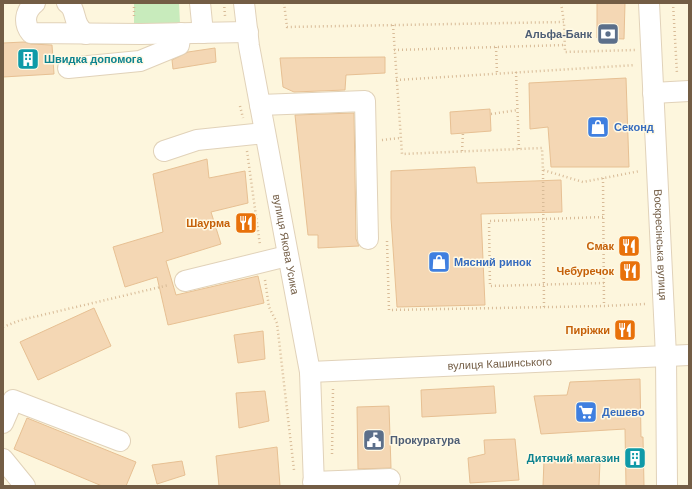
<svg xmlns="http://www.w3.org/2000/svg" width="692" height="489" font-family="Arial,sans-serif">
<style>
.green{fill:#c8ebbc}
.building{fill:#f4d7b4;stroke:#e7c093}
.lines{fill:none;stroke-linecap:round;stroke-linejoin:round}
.minor-casing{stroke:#e1d2b9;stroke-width:22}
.path{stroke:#d8bb97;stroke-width:2.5;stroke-dasharray:1 3;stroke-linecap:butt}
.minor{stroke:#fff;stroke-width:20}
.labels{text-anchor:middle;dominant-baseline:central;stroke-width:3;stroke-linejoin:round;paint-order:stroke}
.service-label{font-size:11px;font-weight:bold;fill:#4e5e75;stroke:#fff9e4;text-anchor:end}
.culture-label{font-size:11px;font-weight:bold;fill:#0d838f;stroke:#fff9e4;text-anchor:start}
.shop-label{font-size:11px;font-weight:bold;fill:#366cbe;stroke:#fff9e4;text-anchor:start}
.food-label{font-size:11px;font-weight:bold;fill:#c56008;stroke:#fff9e4;text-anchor:end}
.street-label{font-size:11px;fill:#735d45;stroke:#fff9e4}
</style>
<rect width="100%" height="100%" fill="#fdf6dd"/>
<!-- green -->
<path class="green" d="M134 3H179L180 24 202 22 134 34Z"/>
<!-- building -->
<path class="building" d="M597 3H625L624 39 597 38Z
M24 42 31 44 52 45 54 74 3 77V43Z
M215 48 216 62 173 69 172 60 188 52Z
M385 57V73L346 75 345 90 294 92 283 87 280 58Z
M626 78 629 167H551L548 127 530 129 529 83Z
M490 109 491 131 451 134 450 112Z
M354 113 356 239 359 246 318 248V235H308L295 115Z
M207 159 209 178 245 171 248 203 211 212 221 244 166 261 176 295 258 276 264 303 168 325 157 277 125 287 113 247 163 232 153 174Z
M475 167 477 183 561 180 562 212 481 214 485 305 397 307 391 218V171Z
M94 308 111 346 38 380 20 342Z
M263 331 265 359 238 363 234 335Z
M640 379 641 437H643L644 486H626L625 429 541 434 534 396 567 395 570 382Z
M494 386 496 413 422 417 421 390Z
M265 391 269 421 239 428 236 393Z
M389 406 391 468 358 469 357 407Z
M27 418 136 462 126 486H102L14 449Z
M515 439 519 480 470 483 468 458 485 454 484 440Z
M277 447 280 486H219L216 456Z
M544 460 600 461 599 486H543Z
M182 461 185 475 157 484 152 465Z"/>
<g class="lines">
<!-- minor casing -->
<g class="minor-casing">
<g id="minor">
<path d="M35 3C25 11 23 23 31 33L141 34 248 32"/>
<path d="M67 3C78 9 71 24 86 34"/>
<path d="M200 3 203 33"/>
<path id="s1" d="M244 3 249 46 310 372 314 486"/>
<path id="s2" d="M649 3 666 356 667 486"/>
<path d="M68 68 140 61 179 45 181 33"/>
<path d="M653 93 689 91"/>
<path d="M260 105 365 101 368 239"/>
<path d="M164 151 197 140 265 133"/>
<path d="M185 281 287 256"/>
<path id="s3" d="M310 372 689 355"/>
<path d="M3 423 13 400 120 441"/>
<path d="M3 459 25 486"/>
<path d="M313 482 390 479"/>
</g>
</g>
<!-- path -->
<path class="path" d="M224 3 225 16
M284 3 287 27 564 22 565 52 635 50
M561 3 564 22
M673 3 677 74
M134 16V3
M393 25 402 154 542 148 543 170 583 182 640 171
M496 47 497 73
M394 50 565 45
M516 72 519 149
M396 80 635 65
M240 106 243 118
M491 114 518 110
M382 140 400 138
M247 151 260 245
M462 151 463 133
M543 170 544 307
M603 178 604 306
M603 217 489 221 490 286 604 283
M387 241 389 310 604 306 646 304
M265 280 269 307 277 323 294 470
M3 327 21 320 169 285
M332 454 333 389"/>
<!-- minor -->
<use href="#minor" class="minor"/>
</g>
<!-- icons -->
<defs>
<g id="bank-square" transform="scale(1.15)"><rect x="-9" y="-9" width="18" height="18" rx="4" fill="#5c6f8a" stroke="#fff9e4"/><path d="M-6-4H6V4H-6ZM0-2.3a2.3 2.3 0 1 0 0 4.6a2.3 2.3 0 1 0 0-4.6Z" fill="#fff"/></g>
<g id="building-square" transform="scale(1.15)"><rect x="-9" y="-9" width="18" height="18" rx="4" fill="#0f9aa8" stroke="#fff9e4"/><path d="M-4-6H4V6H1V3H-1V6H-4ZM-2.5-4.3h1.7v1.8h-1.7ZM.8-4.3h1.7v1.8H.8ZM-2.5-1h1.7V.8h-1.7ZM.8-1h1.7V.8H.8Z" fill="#fff"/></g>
<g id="shop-square" transform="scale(1.15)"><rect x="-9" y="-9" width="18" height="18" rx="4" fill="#3f7fe0" stroke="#fff9e4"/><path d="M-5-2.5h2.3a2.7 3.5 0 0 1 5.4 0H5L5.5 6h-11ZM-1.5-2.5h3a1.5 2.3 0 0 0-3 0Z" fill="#fff"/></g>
<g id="restaurant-square" transform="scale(1.15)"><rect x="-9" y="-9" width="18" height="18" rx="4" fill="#e8710a" stroke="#fff9e4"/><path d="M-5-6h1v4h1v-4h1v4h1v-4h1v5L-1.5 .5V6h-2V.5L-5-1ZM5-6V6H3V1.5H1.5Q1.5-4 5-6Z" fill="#fff"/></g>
<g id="supermarket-square" transform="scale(1.15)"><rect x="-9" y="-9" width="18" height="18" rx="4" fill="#3f7fe0" stroke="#fff9e4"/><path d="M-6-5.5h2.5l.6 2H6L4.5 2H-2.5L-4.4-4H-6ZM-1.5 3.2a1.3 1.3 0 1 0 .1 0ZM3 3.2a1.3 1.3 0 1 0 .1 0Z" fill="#fff"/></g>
<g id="civic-square" transform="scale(1.15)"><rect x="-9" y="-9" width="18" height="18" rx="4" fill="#5c6f8a" stroke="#fff9e4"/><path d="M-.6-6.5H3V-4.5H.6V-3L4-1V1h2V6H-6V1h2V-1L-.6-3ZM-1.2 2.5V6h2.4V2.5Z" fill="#fff"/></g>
</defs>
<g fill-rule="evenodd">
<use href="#bank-square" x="608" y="34"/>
<use href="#building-square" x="28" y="59"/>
<use href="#shop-square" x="598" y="127"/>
<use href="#restaurant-square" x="246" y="223"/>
<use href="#restaurant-square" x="629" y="246"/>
<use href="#shop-square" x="439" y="262"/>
<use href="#restaurant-square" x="630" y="271"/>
<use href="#restaurant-square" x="625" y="330"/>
<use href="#supermarket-square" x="586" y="412"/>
<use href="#civic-square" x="374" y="440"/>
<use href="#building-square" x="635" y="458"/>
</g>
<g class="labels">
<!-- service labels -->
<g class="service-label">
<text x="592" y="34">Альфа-Банк</text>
<text x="390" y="440" text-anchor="start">Прокуратура</text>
</g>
<!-- culture labels -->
<g class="culture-label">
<text x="44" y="59">Швидка допомога</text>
<text x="620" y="458" text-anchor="end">Дитячий магазин</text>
</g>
<!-- shop labels -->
<g class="shop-label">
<text x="614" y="127">Секонд</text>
<text x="454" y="262">Мясний ринок</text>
<text x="602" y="412">Дешево</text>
</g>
<!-- food labels -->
<g class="food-label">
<text x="230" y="223">Шаурма</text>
<text x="614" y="246">Смак</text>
<text x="614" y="271">Чебуречок</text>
<text x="610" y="330">Пиріжки</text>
</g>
<!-- street labels -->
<g class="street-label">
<text stroke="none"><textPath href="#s1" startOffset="245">вулиця Якова Усика</textPath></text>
<text stroke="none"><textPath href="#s2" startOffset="242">Воскресінська вулиця</textPath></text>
<text stroke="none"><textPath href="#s3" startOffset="190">вулиця Кашинського</textPath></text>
</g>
</g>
<!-- border -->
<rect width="692" height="489" fill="none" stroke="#735d45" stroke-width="8"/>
</svg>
